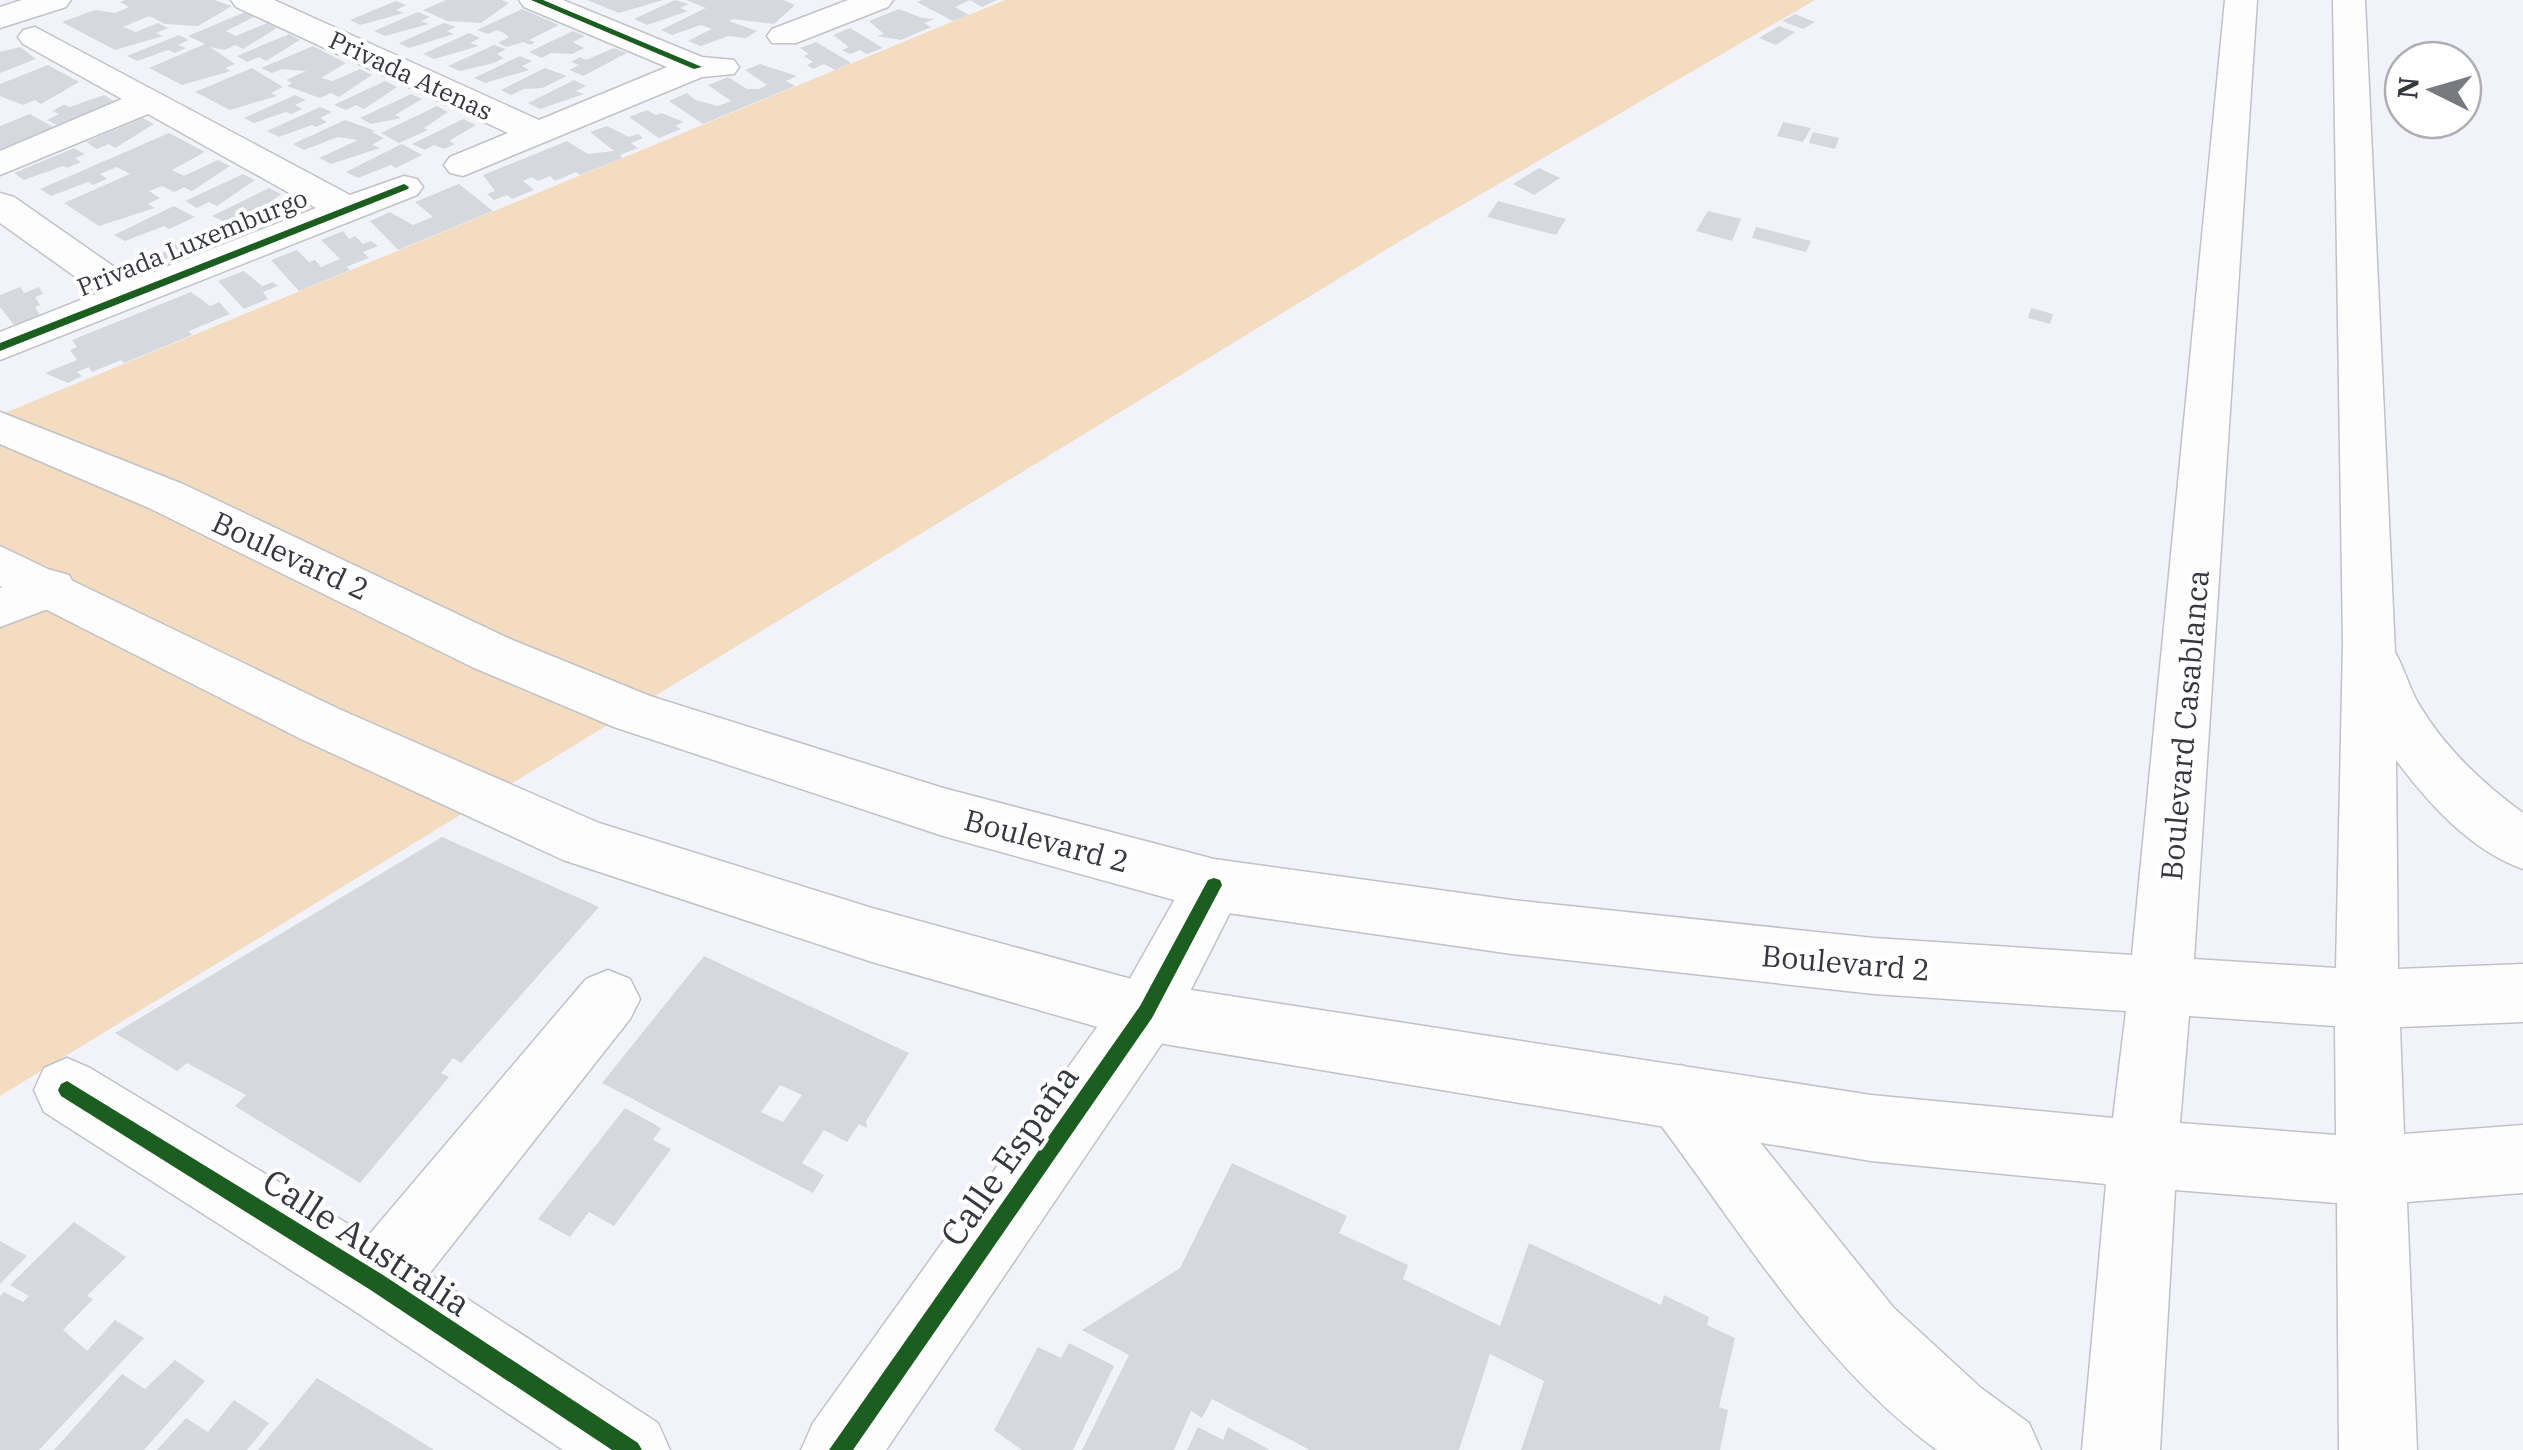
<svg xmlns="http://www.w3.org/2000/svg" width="2523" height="1450" font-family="'IBM Plex Serif',serif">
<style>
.green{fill:#f4dcc0}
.building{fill:#d6d8df;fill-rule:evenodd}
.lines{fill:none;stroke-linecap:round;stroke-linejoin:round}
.minor-casing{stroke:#c0c2c8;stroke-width:3}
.major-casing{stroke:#c0c2c8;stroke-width:3}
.minor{fill:#fdfdfe;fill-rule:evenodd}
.major{fill:#fdfdfe;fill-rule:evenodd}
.cycleway-casing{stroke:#fff;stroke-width:6}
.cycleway{fill:#1b5e20;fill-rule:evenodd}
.labels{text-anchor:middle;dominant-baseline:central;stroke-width:8;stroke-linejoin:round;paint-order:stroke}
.far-street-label{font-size:25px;fill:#363840;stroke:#fff}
.street-label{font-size:30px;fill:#363840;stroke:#fff}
.near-street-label{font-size:35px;fill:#363840;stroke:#fff}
</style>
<rect width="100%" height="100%" fill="#f2f3fa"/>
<!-- green -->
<path class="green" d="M1005 0H1815L1397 243 0 1096V415Z"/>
<!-- building -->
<path class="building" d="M125 0H214L232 6 198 26 165 24 149 16 123 27 136 32 158 23 168 28 156 33 163 36 115 50 62 22 95 10 115 13 129 7 120 2Z
M446 0H502L509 3 481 23 447 21 423 10Z
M587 0H663L619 13Z
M675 0 689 4 680 8 688 11 647 25 634 19Z
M686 0H783L795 5 774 24 733 19 729 21 757 31 746 38 728 36 701 46 688 41 712 29 701 25 672 35 661 30 706 8Z
M922 0H997L982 7 970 0 955 7 969 15 953 21 917 2Z
M396 1 406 5 396 10 404 13 360 25 350 20Z
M522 9 559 25 529 40 535 42 531 45 523 42 507 47 498 43 509 37 504 33 497 30 488 34 477 30Z
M899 9 922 18 935 19 924 23 931 27 901 40 877 36 884 34 869 21Z
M245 12 254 17 226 31 236 36 267 23 277 28 243 49 235 45 225 50 210 47 235 64 225 68 231 71 182 85 149 68 205 44 188 36Z
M418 12 430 17 421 21 429 24 385 36 374 31Z
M1795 14 1815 22 1803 29 1782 21Z
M444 23 456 27 447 31 454 34 409 48 399 43Z
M1779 26 1795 32 1776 45 1759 38Z
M850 28 883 48 867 54 860 50 850 54 842 50 849 47 833 35Z
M573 31 585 36 573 42 584 48 572 54 551 53 542 58 529 52Z
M469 33 480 38 470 43 479 46 434 59 423 54Z
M289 34 300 40 266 61 259 57 247 62 237 56Z
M179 35 189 40 178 45 186 48 175 53 168 50 137 61 127 56Z
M816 42 848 61 851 63 835 70 824 64 813 69 807 65 813 62 804 56 809 54 800 48Z
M494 45 506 49 497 54 504 58 494 63 460 71 448 66Z
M313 46 346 63 321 78 333 81 360 69 372 75 339 97 331 93 320 98 287 86 292 83 286 80 306 71 282 69 272 73 261 68Z
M20 47 36 59 0 73V52Z
M614 48 627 53 583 76 569 70 579 65 571 62 580 57 586 60Z
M520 56 532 61 522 66 529 70 485 83 474 78Z
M760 64 797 76 786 81 795 86 703 124 669 101 687 93 695 100 718 106 731 101 708 85 728 77 747 89H759L767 85 745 70Z
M48 65 79 82 41 104 35 100 23 105 0 96V84Z
M252 68 283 87 271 93 277 96 230 110 195 92Z
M545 68 567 76 542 88 524 89 511 95 501 90Z
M574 80 586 86 576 91 584 94 540 109 528 103Z
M385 81 397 87 364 109 356 105 346 110 334 105Z
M411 94 422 99 395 115 401 118 371 124 360 118Z
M104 95 114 101 57 125 47 120 59 114 52 111 64 105 70 107Z
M295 95 306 100 295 105 302 109 291 114 286 112 254 123 244 118Z
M437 106 448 112 424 128 428 130 399 143 381 133Z
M320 107 332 112 320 118 327 122 316 127 312 125 279 137 267 131Z
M647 110 656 115 661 113 684 122 675 126 681 129 659 138 629 117Z
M30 114 53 127 0 149V126Z
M143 118 154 124 115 148 109 144 97 149 86 142Z
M463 119 476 125 449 141 455 144 444 149 434 145 425 150 412 144Z
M345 120 376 131 372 132 384 138 372 145 380 148 331 164 319 158 358 140 338 137 304 150 293 144Z
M1783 122 1811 128 1803 142 1777 136Z
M607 126 629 137 638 134 643 138 631 143 638 148 620 155 622 158 580 175 576 172 555 181 550 176 538 181 532 177 523 181 534 190 512 199 507 195 494 200 487 194 495 191 483 175 567 141 588 154 614 151 590 132Z
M1813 132 1839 138 1835 149 1809 143Z
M169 133 205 152 172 170 184 176 218 160 230 166 192 191 184 187 174 192 162 186 149 191 160 198 148 204 155 208 99 226 64 203 130 174 117 167 100 174 107 179 93 185 88 182 51 196 40 189Z
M402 144 422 155 396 168 391 165 358 178 346 172Z
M74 148 85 154 75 158 81 162 67 168 63 166 24 180 14 173Z
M1539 168 1560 178 1534 195 1513 184Z
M243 174 255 180 217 206 209 202 197 208 185 201Z
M459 184 493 211 398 250 370 221 390 212 413 225 433 217 415 202Z
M269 188 281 194 244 222 235 217 225 222 212 216Z
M1498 201 1566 219 1556 235 1487 217Z
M174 206 195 217 169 229 164 226 125 241 114 235Z
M1708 211 1741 219 1732 241 1696 231Z
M1756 227 1811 241 1806 252 1752 238Z
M215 230 226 237 166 266 154 259 194 232 203 236Z
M343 231 349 239 355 236 363 244 371 241 378 246 363 252 369 258 346 267 350 270 299 291 271 260 297 250 309 262 315 260 321 267 340 259 321 240Z
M244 271 262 286 273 282 278 286 263 292 268 299 244 309 218 281Z
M20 287 24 293 39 287 43 294 35 297 40 305 35 307 40 315 14 325 0 307V295Z
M191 292 210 306 219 302 230 314 189 331 192 335 124 363 121 360 92 372 89 367 77 372 82 376 68 383 45 373 77 360 70 350 77 347 72 340Z
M2031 308 2053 314 2050 324 2028 318Z
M442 837 599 907 461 1063 453 1058 441 1073 449 1077 360 1183 235 1106 246 1095 187 1063 177 1071 115 1033Z
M704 956 909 1053 866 1121 867 1128 859 1124 847 1142 824 1130 802 1163 824 1175 813 1193 602 1083ZM780 1085 802 1095 783 1122 761 1112Z
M625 1108 661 1128 653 1140 671 1149 614 1226 589 1212 570 1237 538 1219Z
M1232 1163 1347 1216 1339 1233 1408 1265 1403 1279 1500 1326 1529 1243 1661 1305 1664 1295 1709 1317 1707 1325 1735 1338 1719 1407 1728 1410 1720 1450H1521L1544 1381 1490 1354 1459 1450H1310L1212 1399 1202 1418 1191 1411 1174 1450H1082L1129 1355 1082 1330 1180 1268Z
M74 1222 126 1257 87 1296 93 1299 63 1330 87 1351 115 1320 144 1338 39 1450H0V1296L4 1292 23 1302 29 1296 10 1285Z
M0 1241 27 1256 0 1284Z
M1069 1343 1114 1366 1073 1450H1022L994 1430 1038 1347 1061 1358Z
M175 1360 205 1381 144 1450H54L122 1374 145 1389Z
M317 1378 386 1420 434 1450H258Z
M234 1400 269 1423 247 1450H157L186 1418 208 1432Z
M1198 1427 1223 1440 1228 1427 1270 1450H1187Z"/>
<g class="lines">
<!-- minor casing -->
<g class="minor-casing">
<path id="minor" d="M22 0H71L66 7 0 28V7Z
M231 0H274L539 120 667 67 524 7 519 0H563L702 57 734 60 739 67 734 74 702 77 463 176 450 173 444 165 450 157 508 133 236 7Z
M848 0H893L888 7 796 43H772L767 36 772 29Z
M35 27 350 195 404 176 417 179 423 187 417 195 0 360V332L98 293 0 223V193L14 197 133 280 316 208 148 114 0 175V151L122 99 23 44 18 37 23 30Z
M51 570 69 575 76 588 69 601 0 627V588Z
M1214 859 1235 867 1244 885 1169 1033 886 1450H801L813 1423 1123 991 1193 867Z
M608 970 630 979 640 999 630 1019 429 1274 658 1423 670 1450H563L350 1308 44 1112 34 1090 44 1068 67 1058 90 1068 368 1236 586 979Z
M1681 1065 1705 1074 1893 1307 1981 1388 2029 1423 2041 1450H1937C1821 1365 1742 1233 1657 1120L1648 1097 1657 1074Z"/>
</g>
<!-- major casing -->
<g class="major-casing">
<path id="major" d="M2225 0H2257L2194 959 2336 968 2343 643 2333 0H2365L2395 652C2404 668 2409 687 2418 703 2444 747 2482 783 2523 813V869C2470 850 2429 804 2396 760L2398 969 2523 964V1022L2400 1027 2404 1134 2523 1125V1193L2407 1202 2417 1450H2339L2337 1203 2175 1190 2160 1450H2082L2106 1184 1871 1161 1146 1041 872 962 563 860 301 739 0 586V546L339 709 599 823 872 908 1146 983 1871 1095 2113 1118 2126 1011 1874 994 1512 954 1214 911 943 836 614 727 472 667 149 508 0 444V412L183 484 510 639 650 696 943 788 1214 859 1512 900 1874 938 2132 955ZM2189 1016 2335 1026 2336 1135 2180 1123Z"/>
</g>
<!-- minor -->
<use href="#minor" class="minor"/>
<!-- major -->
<use href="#major" class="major"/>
<!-- cycleway casing -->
<g class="cycleway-casing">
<path id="cycleway" d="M531 0H543L702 67 694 69Z
M404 184 409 187 408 189 0 351V343Z
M1214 878 1220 880 1222 885 1152 1018 853 1450H829L1140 1006 1208 880Z
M67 1081 383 1275 638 1443 642 1450H612L369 1289 61 1096 58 1090 61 1084Z"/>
</g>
<!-- cycleway -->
<use href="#cycleway" class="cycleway"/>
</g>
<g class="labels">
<!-- far-street labels -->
<g class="far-street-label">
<text transform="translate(411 75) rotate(25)">Privada Atenas</text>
<text transform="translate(192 242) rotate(-22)">Privada Luxemburgo</text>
</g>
<!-- street labels -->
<g class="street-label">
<text transform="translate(291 555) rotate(25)">Boulevard 2</text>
<text transform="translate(2184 725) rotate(-85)">Boulevard Casablanca</text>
<text transform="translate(1047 840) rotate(15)">Boulevard 2</text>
<text transform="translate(1846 962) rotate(5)">Boulevard 2</text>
</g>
<!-- near-street labels -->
<g class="near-street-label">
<text transform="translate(1009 1155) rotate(-55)">Calle España</text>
<text transform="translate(367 1242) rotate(33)">Calle Australia</text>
</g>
</g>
<!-- north arrow -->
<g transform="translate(2433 90) rotate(275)"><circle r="48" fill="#ffffff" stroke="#afafb3" stroke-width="2.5"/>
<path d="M0-8L18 38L0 25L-18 38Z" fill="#787981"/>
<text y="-15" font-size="28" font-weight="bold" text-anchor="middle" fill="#363840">N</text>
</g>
</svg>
